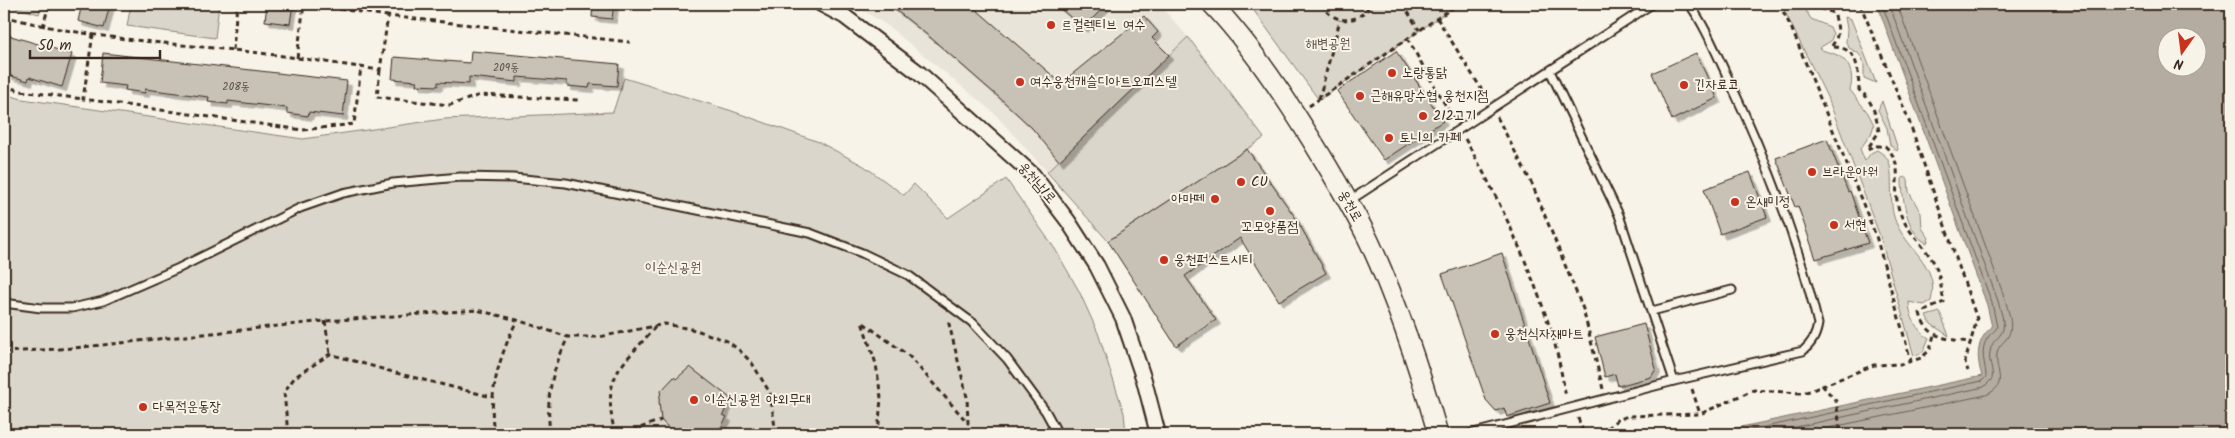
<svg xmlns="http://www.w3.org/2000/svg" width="2235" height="438" font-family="Kalam,'Poor Story',sans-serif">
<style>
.built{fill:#e9e4d9}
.green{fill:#dbd6cb;stroke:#8b8074}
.water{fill:#b4aca0;stroke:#84786c;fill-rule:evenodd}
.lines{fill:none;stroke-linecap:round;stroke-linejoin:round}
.shore{stroke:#6b5e52;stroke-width:1}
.building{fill:#c8c1b6;stroke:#3b2a1e;filter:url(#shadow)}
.lane-casing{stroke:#3b2a1e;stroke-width:11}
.street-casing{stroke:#3b2a1e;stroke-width:18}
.secondary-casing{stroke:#3b2a1e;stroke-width:22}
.path{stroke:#3b2a1e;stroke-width:3;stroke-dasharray:5 4;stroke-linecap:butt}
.lane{stroke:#f7f3e8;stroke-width:7}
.street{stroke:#f7f3e8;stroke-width:14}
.secondary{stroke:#f7f3e8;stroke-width:19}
.poi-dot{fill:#c8321e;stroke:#f7f3e8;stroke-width:2}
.labels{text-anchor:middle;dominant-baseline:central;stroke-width:4;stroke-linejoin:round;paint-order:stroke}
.number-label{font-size:11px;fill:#5e5044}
.poi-label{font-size:14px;fill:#3b2a1e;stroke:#f7f3e8;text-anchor:start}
.park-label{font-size:14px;fill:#5b4c41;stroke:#f7f3e8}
.street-label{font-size:14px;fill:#3b2a1e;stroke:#f7f3e8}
</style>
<defs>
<filter id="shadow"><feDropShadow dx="4.5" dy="4.5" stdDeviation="0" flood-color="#0004"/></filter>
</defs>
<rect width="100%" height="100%" fill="#f7f3e8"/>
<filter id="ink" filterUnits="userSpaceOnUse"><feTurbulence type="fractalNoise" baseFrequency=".02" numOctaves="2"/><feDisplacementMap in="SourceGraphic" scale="10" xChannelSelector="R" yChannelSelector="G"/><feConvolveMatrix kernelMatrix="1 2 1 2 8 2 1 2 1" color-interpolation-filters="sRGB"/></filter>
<g filter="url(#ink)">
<!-- built -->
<path class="built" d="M853 4H1159L1188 37 1047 172 994 113 888 26Z"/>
<!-- green -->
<path class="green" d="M4 4H41L39 14Z
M131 4H219L215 38 127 26Z
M1249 4H1458L1319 100Z
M1781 4H1802L1811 19 1830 27 1833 34 1831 41 1819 48C1824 52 1831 52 1837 55 1851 62 1854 77 1850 90L1868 113 1874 125 1871 134 1860 149 1865 161 1871 153 1877 150C1881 153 1886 155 1888 160 1894 171 1889 201 1894 217 1903 248 1941 264 1931 301L1924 305 1909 302C1909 315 1917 332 1929 338L1923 352 1914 356 1880 236 1829 101Z
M1845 17 1851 19 1876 83 1864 78V64L1862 58 1858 53 1849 48 1846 42 1847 29Z
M1188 37 1264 138 1108 241 1047 172Z
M624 78 729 110 819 142 864 166 904 195 914 184 948 218 1006 179 1055 249 1079 291 1098 333 1124 413 1126 434H4V94L22 99 303 139 444 119 613 112Z
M1882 101 1898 149 1897 151 1890 145 1887 128 1878 110Z
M1904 177 1908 179 1909 192 1921 213 1922 228 1929 238 1927 243C1907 235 1902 198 1902 179Z
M1940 312 1949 336 1931 324 1926 316Z"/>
<!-- water -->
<path class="water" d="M1877 4H2231V434H1708L1982 376C1976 358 1976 339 1992 327L1987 305ZM2168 38H2198V68H2168Z"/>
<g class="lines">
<!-- shore -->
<path class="shore" d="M1732 434 1982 381 1986 377C1986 363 1978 350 1989 336 1992 332 1995 332 1997 327L1992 303 1882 4
M1763 434 1984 387 1992 379C1994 370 1988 362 1990 352 1992 340 1997 341 2002 332 2006 324 2000 310 1998 301L1889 4
M1799 434 1986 395C2010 385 1994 370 1997 354 1998 345 2003 344 2007 338 2015 327 2008 311 2005 299L1897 4"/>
</g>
<!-- building -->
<path class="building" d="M82 4H110L104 28 78 21Z
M267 4H293L290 24 265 21Z
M593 4H614L612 19 592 17Z
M888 4H970L1061 83 1144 16 1158 32 1152 38 1169 55 1059 161 1032 128 1003 101 931 38Z
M1055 4H1107L1083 28Z
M4 34 72 54 62 87 29 77 28 81 8 75 9 70 4 68Z
M471 51 619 64 617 86 590 84 589 88 567 86V81L517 77V82L469 77V84L438 82V86L416 85 417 81 392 79 394 57 470 63Z
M1396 51 1443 121 1384 160 1337 91Z
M103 53 347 81 343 116 309 112 308 116 287 113V108L228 101V104L208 102 209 97 145 89V93L125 90 126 86 100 83Z
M1696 53 1717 98 1672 120 1652 73Z
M1827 139 1848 192 1850 191 1868 243 1816 259 1798 206 1795 207 1776 158Z
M1247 149 1297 220 1326 273 1279 301 1240 238 1185 276 1216 320 1176 346 1108 241Z
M1750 172 1767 217 1720 234 1704 189Z
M1502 253 1550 403 1507 417 1504 408 1496 411 1486 400 1442 274Z
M1644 324 1656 369 1651 377 1618 386 1615 374 1605 377 1595 337Z
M690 367 730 398 723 415 727 417 721 427 713 434H674L661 420 659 401 661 391 674 377 676 379Z"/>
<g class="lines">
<!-- lane casing -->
<g class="lane-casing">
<path id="lane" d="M1550 71 1619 215 1674 381
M1349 201 1652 4
M4 303 41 308H72L103 301 179 268 300 208 343 193 393 183 460 177 513 178 566 183 810 233 862 253 908 275 973 323 1007 359 1046 412 1058 434
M1652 311 1732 290
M1470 434 1674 381 1803 351C1812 343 1816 336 1818 324 1798 241 1764 154 1728 78 1716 53 1705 25 1689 4"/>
</g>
<!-- street casing -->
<g class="street-casing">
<path id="street" d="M821 4 844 16 919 73 1033 175 1068 221 1097 266 1123 318 1144 380 1158 434"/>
</g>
<!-- secondary casing -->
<g class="secondary-casing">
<path id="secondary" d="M1212 4C1250 44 1282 92 1311 139 1331 172 1352 206 1369 241 1398 303 1419 368 1438 434"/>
</g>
<!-- path -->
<path class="path" d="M1321 4C1332 24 1359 26 1370 4
M1403 4 1419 30
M1779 4 1791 27 1876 236 1911 361
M1812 4 1815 7 1834 13C1838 27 1841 34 1831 47 1859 46 1858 69 1859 90 1873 100 1876 116 1879 132L1867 149 1874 146H1885C1907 167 1891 185 1899 210 1906 231 1922 243 1933 261 1940 273 1941 289 1944 302L1920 313C1926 338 1947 339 1969 342
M1860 4 1908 118 1977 319 1965 362 1968 371
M4 16C78 37 156 42 233 50 282 55 331 63 380 70L388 16 630 42
M1437 18 1487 98
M43 27 49 4
M93 34 83 99 303 130 354 124 361 67
M1407 38 1454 120
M233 50 237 4
M297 58 304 4 388 16
M380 70 377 97 450 105 480 95 580 100
M4 86 21 91 83 99
M1319 99 1340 20
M1309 106 1458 4
M1497 117 1532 184 1583 309 1603 389
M1465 139C1500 200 1530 266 1552 334 1558 354 1562 376 1566 397
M325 321 330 354
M4 352 74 348 325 321 477 310 517 320 568 337H599L665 324 696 330 727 341 739 350 752 363 770 393 776 434
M1822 385 1836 401 1841 434
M1692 389 1700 414
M1578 418 1584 434
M288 434 284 392 295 377 330 354 396 373 492 397
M494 434C488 392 499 358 517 320
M550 434C546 394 551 374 568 337
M615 434C601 374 620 369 656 326
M624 434 661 420
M878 434 881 398 876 364 862 322 909 356 968 423 967 397 948 320
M1600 434 1617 420 1628 416 1700 414 1753 390 1801 393 1810 391 1874 365 1902 364 1921 358 1930 350 1934 335"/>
<!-- lane -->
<use href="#lane" class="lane"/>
<!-- street -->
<use href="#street" class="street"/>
<!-- secondary -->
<use href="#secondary" class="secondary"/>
</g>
</g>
<!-- markers -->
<g class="poi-dot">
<circle cx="1051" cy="25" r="5"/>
<circle cx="1392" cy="73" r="5"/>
<circle cx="1020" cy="82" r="5"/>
<circle cx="1684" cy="85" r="5"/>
<circle cx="1360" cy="96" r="5"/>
<circle cx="1423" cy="116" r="5"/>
<circle cx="1389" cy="138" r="5"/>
<circle cx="1812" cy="172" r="5"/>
<circle cx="1241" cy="182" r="5"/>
<circle cx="1215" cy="199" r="5"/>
<circle cx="1735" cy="202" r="5"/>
<circle cx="1270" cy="211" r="5"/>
<circle cx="1834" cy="225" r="5"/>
<circle cx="1164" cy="260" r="5"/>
<circle cx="1495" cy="334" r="5"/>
<circle cx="694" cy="400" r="5"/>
<circle cx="143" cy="407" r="5"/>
</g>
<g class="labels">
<!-- number labels -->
<g class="number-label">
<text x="506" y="68">209동</text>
<text x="236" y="87">208동</text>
</g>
<!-- poi labels -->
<g class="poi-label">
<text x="1061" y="25">르컬렉티브 여수</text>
<text x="1402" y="73">노랑통닭</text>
<text x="1030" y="82">여수웅천캐슬디아트오피스텔</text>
<text x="1694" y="85">긴자료코</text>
<text x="1370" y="96">근해유망수협 웅천지점</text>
<text x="1433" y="116">212고기</text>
<text x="1399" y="138">토니의 카페</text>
<text x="1822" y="172">브라운아워</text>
<text x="1251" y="182">CU</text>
<text x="1205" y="199" text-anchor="end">아마떼</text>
<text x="1745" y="202">온새미정</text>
<text x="1844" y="225">서현</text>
<text x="1270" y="227" text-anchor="middle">꼬모양품점</text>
<text x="1174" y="260">웅천퍼스트시티</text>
<text x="1505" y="334">웅천식자재마트</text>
<text x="704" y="400">이순신공원 야외무대</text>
<text x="153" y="407">다목적운동장</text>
</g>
<!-- park labels -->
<g class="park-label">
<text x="1328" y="44">해변공원</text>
<text x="673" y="268">이순신공원</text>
</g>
<!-- street labels -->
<g class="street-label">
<text transform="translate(1037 183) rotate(49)">웅천남1로</text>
<text transform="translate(1350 206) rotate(61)">웅천로</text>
</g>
</g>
<!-- margin -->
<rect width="2235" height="438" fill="none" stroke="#f7f3e8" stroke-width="20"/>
<rect x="10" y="10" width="2215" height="418" fill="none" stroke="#3b2a1e" stroke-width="2" filter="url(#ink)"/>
<!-- north arrow -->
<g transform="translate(2182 52) rotate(194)"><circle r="24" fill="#f7f3e8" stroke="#aca397"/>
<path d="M0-4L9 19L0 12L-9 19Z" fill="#c8321e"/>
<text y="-8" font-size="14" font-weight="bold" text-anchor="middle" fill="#3b2a1e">N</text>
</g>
<!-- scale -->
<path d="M30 50v8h130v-8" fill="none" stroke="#3b2a1e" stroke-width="2.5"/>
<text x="38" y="50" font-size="15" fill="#3b2a1e" stroke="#f7f3e8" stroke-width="4" paint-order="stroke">50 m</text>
</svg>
